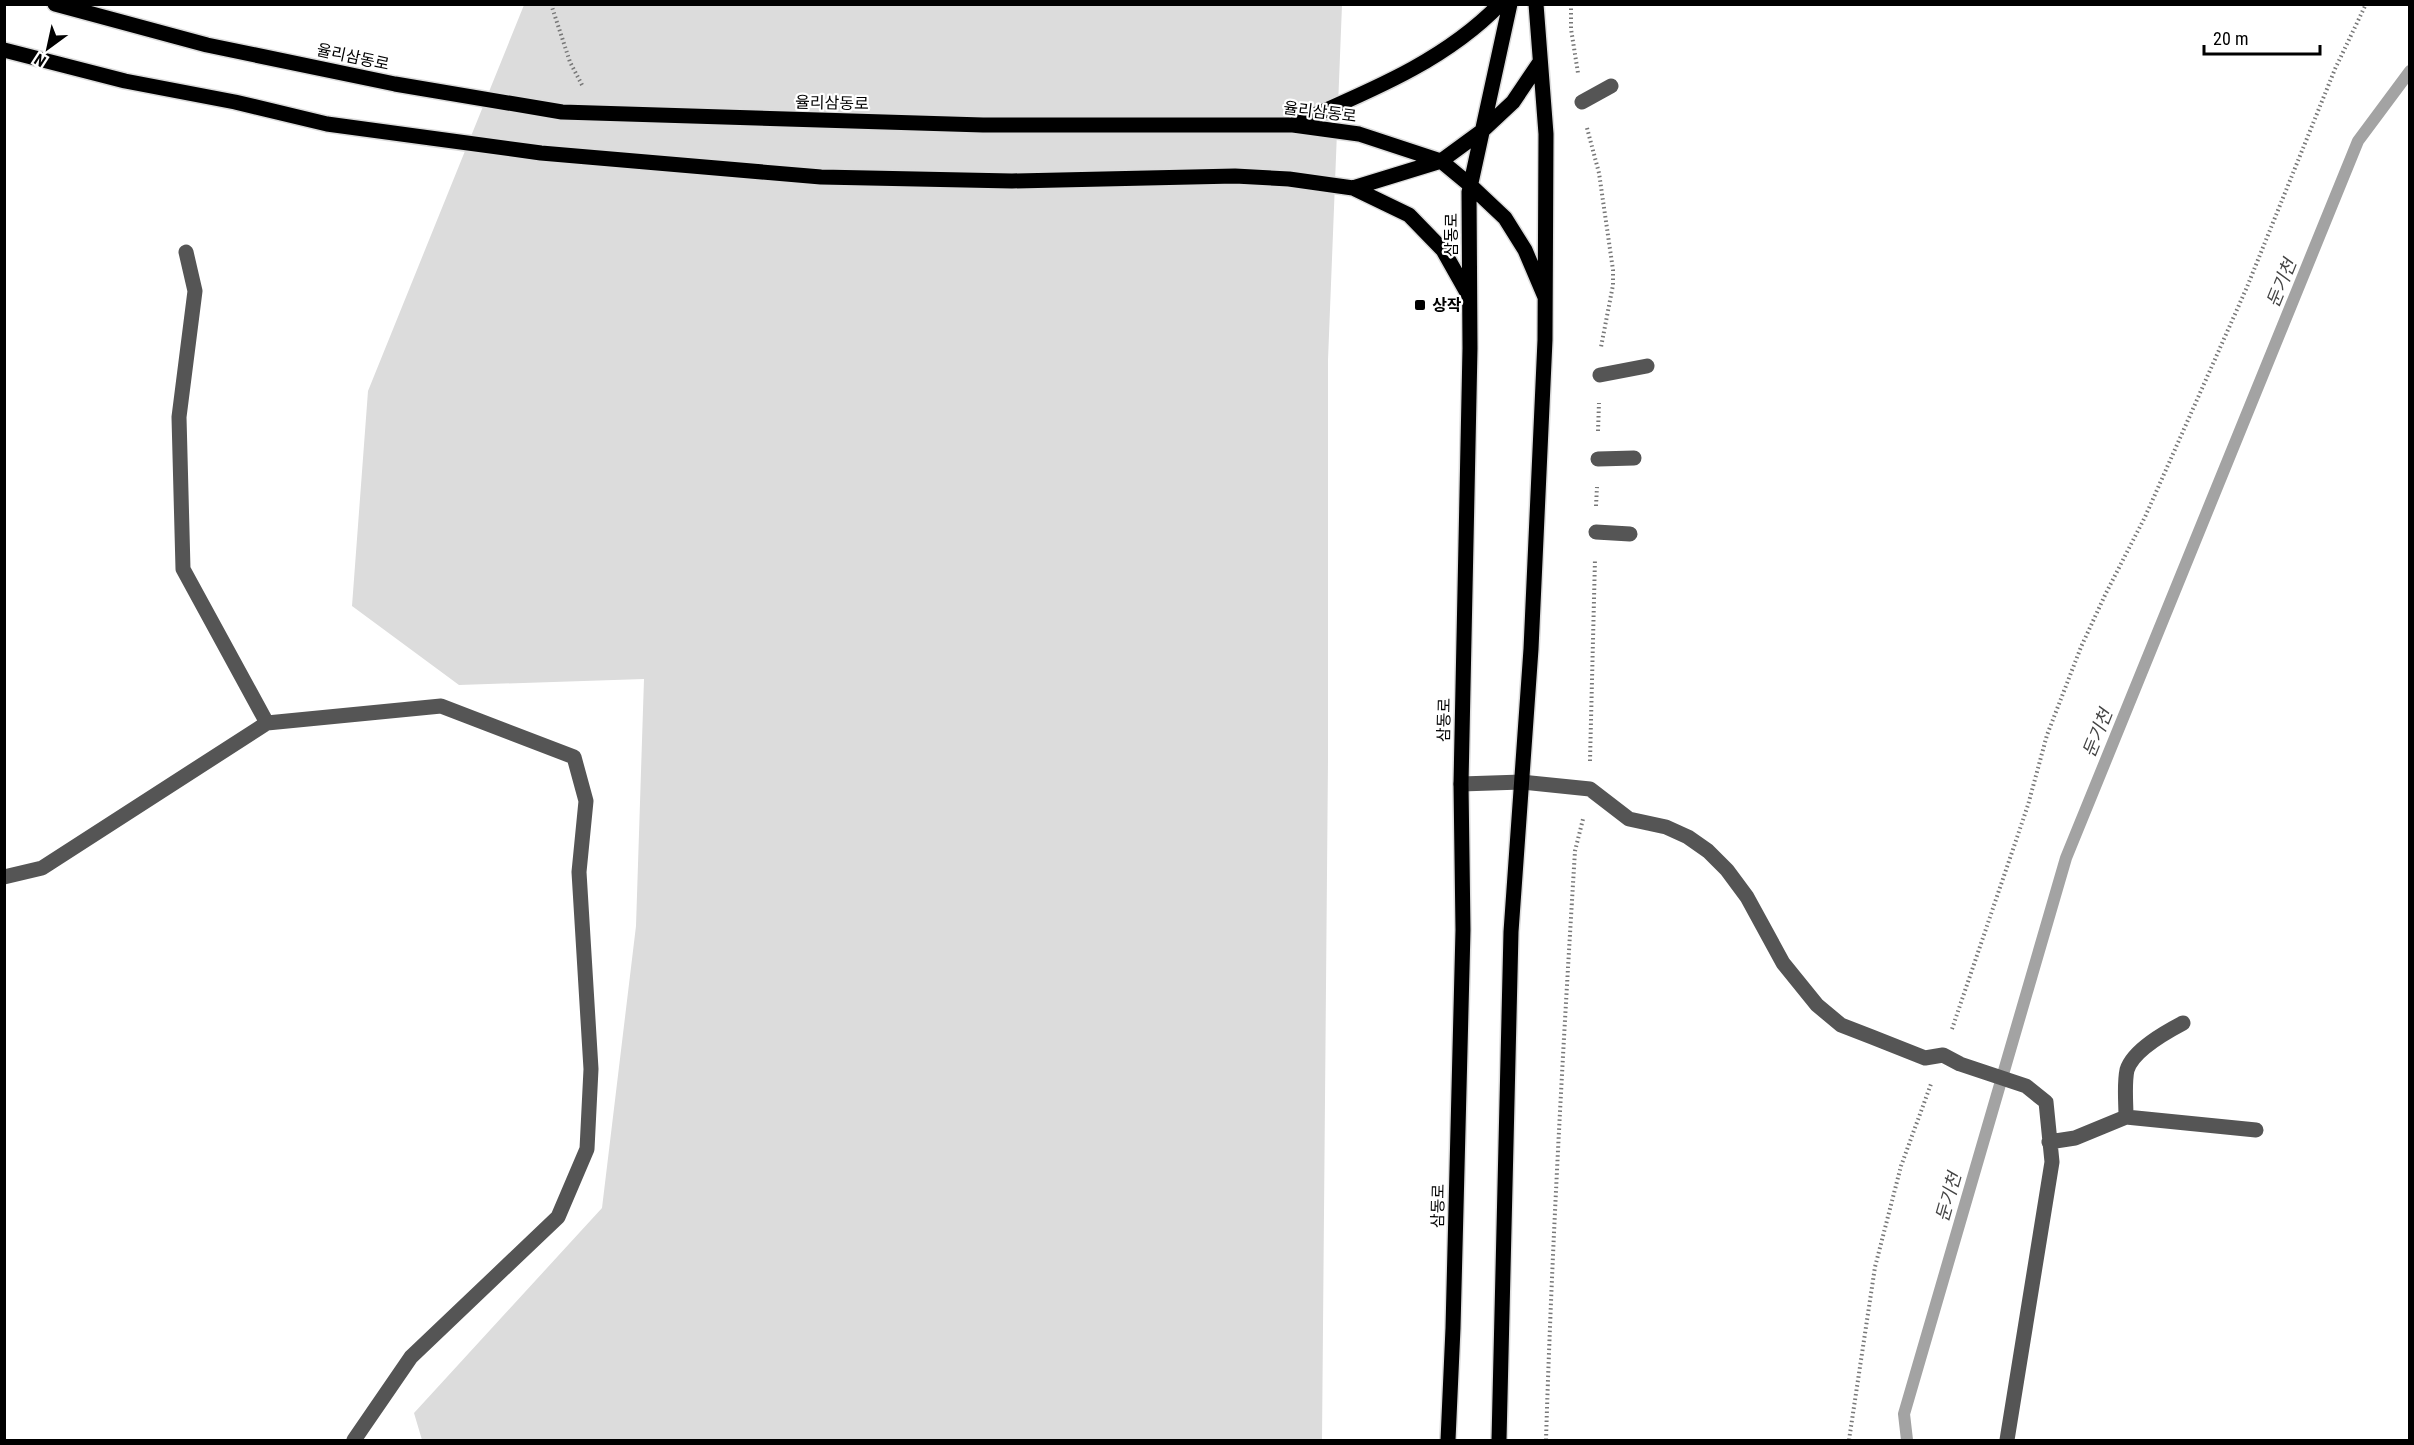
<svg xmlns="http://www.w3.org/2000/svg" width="2414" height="1445" font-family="'Roboto Condensed','Noto Sans KR',sans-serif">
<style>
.green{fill:#dcdcdc}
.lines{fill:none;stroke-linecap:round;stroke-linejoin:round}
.stream{stroke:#a3a3a3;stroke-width:12}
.major-casing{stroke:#dbdbdb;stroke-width:18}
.path{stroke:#777;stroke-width:4;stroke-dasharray:1.5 3;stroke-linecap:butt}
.minor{stroke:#555;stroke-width:15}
.major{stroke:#000;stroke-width:15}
.poi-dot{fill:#000;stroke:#fff;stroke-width:2}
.labels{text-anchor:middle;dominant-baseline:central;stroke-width:4.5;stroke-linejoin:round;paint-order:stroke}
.street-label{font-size:16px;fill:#000;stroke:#fff}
.poi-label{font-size:16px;font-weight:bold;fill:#000;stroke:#fff;text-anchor:start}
.water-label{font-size:18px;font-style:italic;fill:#444;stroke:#fff}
</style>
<rect width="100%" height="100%" fill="#fff"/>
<!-- green -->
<path class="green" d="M524 5H1342L1328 360V760L1322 1440H422L414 1413 602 1208 636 926 644 679 459 685 352 606 368 391Z"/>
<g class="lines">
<!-- stream -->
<path class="stream" d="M1907 1440 1904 1414 2066 858 2358 141 2410 71"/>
<!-- major casing -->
<g class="major-casing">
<path id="major" d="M55 4 207 45 395 84 562 112 983 125H1293L1359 134 1441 161 1470 185 1505 218 1525 250 1545 297
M4 50 125 81 235 102 327 124 541 153 821 177 1012 181 1235 176 1289 179 1353 188 1409 215 1443 250 1469 296
M1294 124C1367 92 1444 62 1500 4
M1353 188 1441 161 1482 131 1513 102 1540 62
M1448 1440 1453 1328 1463 930 1461 784 1470 348 1469 192 1510 4
M1499 1440 1511 932 1531 649 1545 340 1546 134 1536 4"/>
</g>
<!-- path -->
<path class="path" d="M551 4 570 62 582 85
M1571 4V29L1578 73
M1587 128 1599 173 1613 270V285L1601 347
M1598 431 1599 403
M1596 506 1597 487
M1590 761 1595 559
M1952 1029 2028 805 2047 735 2081 647 2106 593 2145 517 2247 287 2335 69 2366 4
M1546 1440C1552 1244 1563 1047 1575 851L1583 819
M1849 1440 1875 1267 1901 1166 1931 1084"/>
<!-- minor -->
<path class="minor" d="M1582 102 1611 86
M186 252 195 291 179 417 183 569 267 723
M1600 375 1647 366
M1598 459 1634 458
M1596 532 1630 534
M1461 784 1522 782 1590 789 1629 819 1666 827 1688 837 1708 851 1727 870 1747 897 1783 963 1817 1005 1841 1025 1872 1037 1925 1058 1943 1055 1960 1064 2026 1086 2046 1102 2052 1162 2007 1440
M4 877 42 868 267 723 441 706 574 757 586 801 579 872 591 1069 587 1149 558 1217 411 1357 354 1440
M2126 1117C2126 1103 2124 1084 2127 1070 2133 1050 2166 1032 2183 1023
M2049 1142 2075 1138 2126 1117 2256 1130"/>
<!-- major -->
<use href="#major" class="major"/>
</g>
<!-- markers -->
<rect class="poi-dot" x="1414" y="299" width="12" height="12" rx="3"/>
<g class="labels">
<!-- street labels -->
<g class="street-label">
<text transform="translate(353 57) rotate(12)">율리삼동로</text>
<text transform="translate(832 103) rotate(1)">율리삼동로</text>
<text transform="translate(1320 112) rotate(7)">율리삼동로</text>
<text transform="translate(1451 235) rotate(-90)">삼동로</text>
<text transform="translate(1444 720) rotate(-89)">삼동로</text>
<text transform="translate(1438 1206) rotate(-89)">삼동로</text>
</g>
<!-- poi labels -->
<g class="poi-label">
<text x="1432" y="305">상작</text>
</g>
<!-- water labels -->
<g class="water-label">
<text transform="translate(2281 283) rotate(-68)">둔기천</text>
<text transform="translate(2097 733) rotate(-68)">둔기천</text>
<text transform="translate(1948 1197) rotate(-74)">둔기천</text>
</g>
</g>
<!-- border -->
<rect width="2414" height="1445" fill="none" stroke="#000000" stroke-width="12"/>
<!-- north arrow -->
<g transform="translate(48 48) rotate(213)" stroke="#ffffff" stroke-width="4.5" paint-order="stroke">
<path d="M0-4.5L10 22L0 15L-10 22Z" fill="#000000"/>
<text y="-9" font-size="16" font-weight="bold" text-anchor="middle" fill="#000000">N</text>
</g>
<!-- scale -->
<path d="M2204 45v9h116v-9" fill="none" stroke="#000000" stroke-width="3"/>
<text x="2213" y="45" font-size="18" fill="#000000" stroke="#ffffff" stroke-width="4.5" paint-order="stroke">20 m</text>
</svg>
